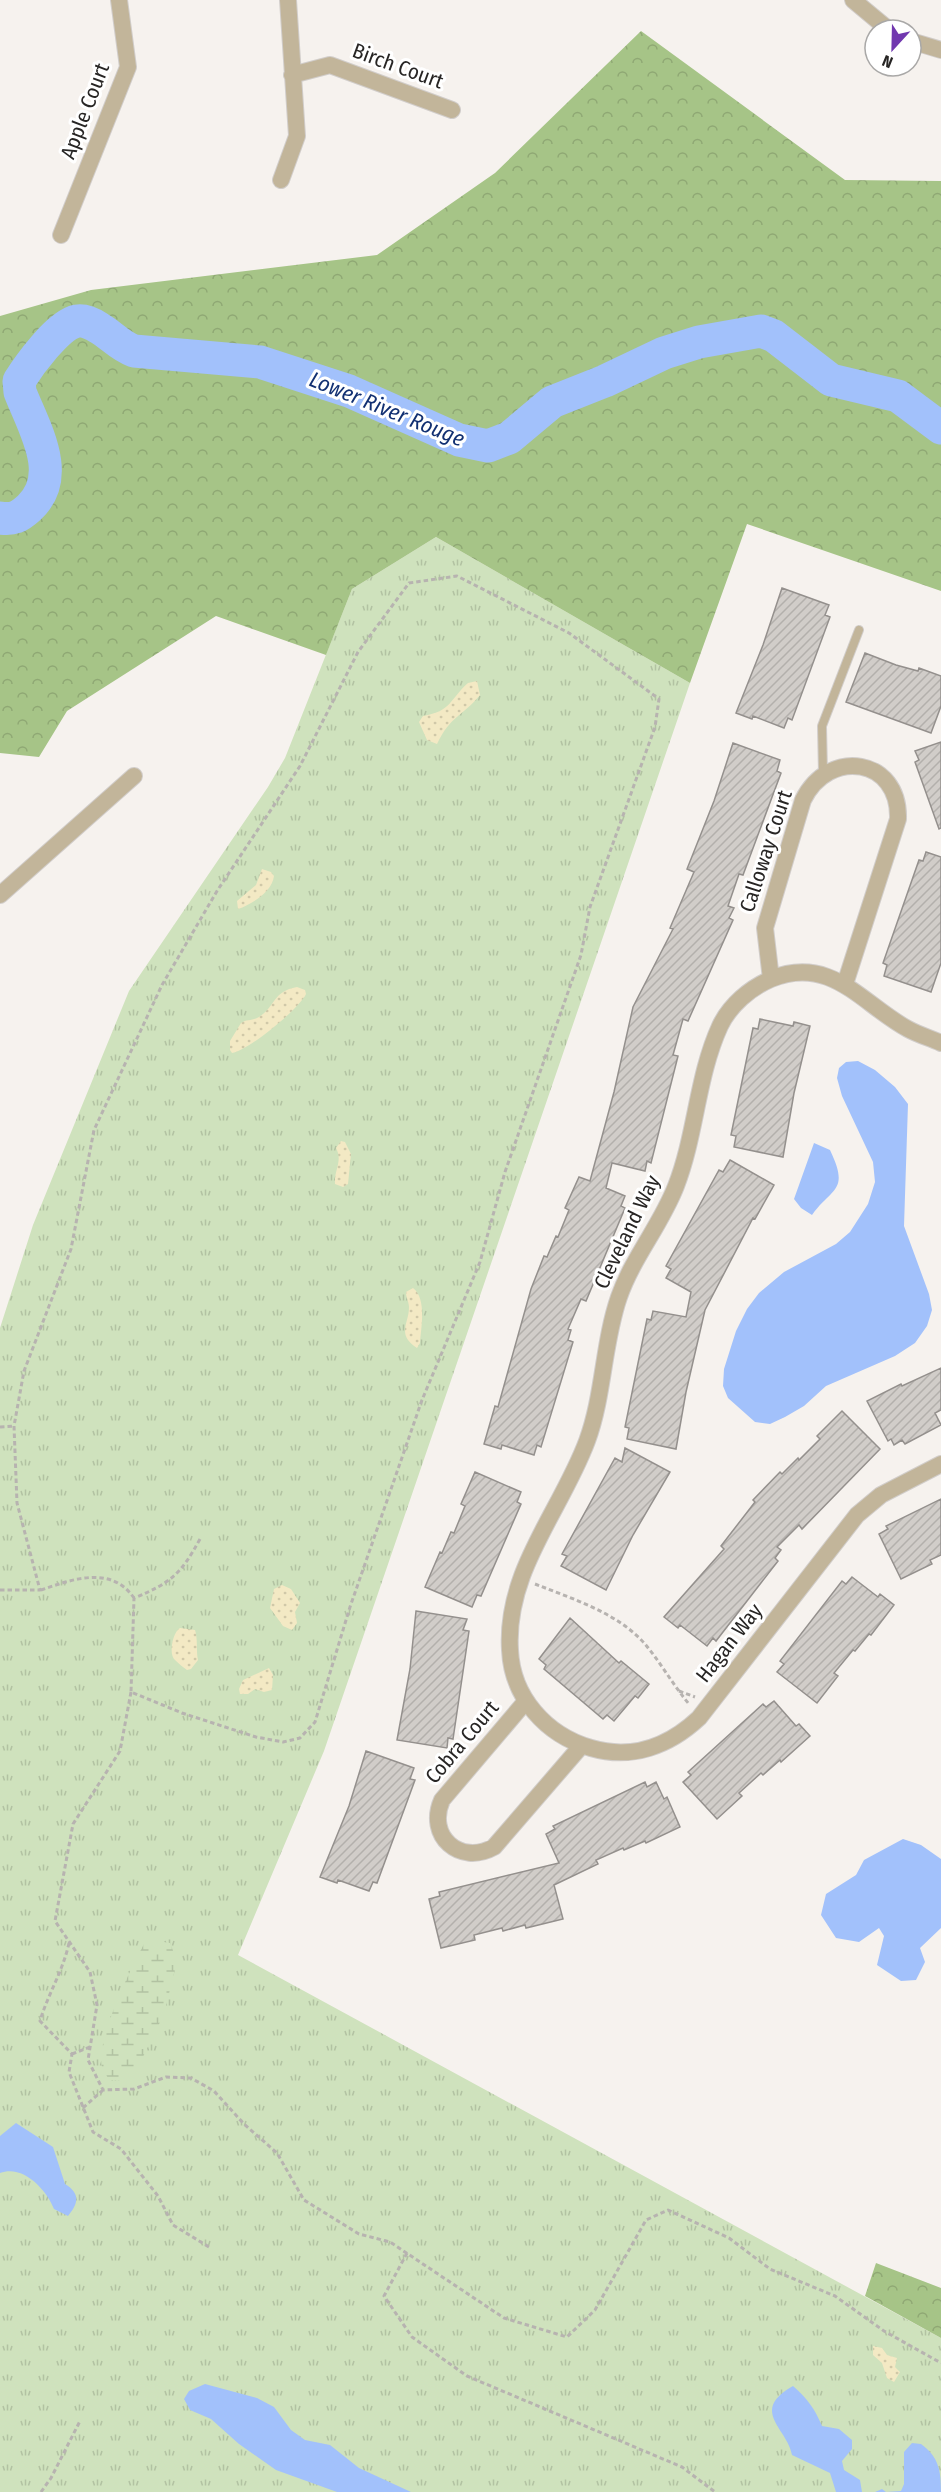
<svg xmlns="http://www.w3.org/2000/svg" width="941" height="2492" font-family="'Fira Sans Condensed',sans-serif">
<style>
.grass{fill:url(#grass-tufts)}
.forest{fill:url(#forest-crowns)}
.wetland{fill:url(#wetland-marsh)}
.sand{fill:url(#sand-dots)}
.water{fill:#a2c1fb}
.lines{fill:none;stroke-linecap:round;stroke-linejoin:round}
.river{stroke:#a2c1fb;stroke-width:33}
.building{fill:url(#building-hatch);stroke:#94908d;stroke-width:1.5}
.lane-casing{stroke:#d1cdca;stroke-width:10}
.street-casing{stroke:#d1cdca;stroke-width:18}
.path{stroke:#b7b3b0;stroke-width:3;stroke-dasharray:4.5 3;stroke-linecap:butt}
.lane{stroke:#c2b59a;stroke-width:8}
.street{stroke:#c2b59a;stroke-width:16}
.labels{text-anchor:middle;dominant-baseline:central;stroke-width:6;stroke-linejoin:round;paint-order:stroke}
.street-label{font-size:21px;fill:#272524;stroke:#fff}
.water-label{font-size:22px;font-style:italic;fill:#123072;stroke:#fff}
</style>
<defs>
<pattern id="grass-tufts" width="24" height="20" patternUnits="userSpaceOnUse" patternTransform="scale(1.5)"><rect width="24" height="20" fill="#cfe2bd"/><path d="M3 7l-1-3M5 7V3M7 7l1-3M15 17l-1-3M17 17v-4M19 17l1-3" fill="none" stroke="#b2c2a2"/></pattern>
<pattern id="forest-crowns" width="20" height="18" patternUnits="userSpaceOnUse" patternTransform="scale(1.5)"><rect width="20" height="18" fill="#a6c487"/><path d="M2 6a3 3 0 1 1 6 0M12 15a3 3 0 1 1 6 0" fill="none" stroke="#8fa874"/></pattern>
<pattern id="wetland-marsh" width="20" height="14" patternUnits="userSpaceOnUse" patternTransform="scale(1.5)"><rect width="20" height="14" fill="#cfe2bd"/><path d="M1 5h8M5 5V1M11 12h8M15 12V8" fill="none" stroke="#b2c2a2"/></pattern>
<pattern id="sand-dots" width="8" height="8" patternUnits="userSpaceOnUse" patternTransform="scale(1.5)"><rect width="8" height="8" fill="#f3e9c4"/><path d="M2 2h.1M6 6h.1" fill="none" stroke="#d0c8a8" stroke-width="1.8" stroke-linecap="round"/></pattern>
<pattern id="building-hatch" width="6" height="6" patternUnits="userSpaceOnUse" patternTransform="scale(1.5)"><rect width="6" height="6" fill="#d1cdc9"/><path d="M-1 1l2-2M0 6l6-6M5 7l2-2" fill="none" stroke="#b3b0ac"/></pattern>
</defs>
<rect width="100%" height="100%" fill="#f6f2ee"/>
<!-- grass -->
<path class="grass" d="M436 537 690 683 324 1751 238 1955 941 2338V2492H0V1328L33 1225 129 991 268 787 285 758 352 589Z"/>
<!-- forest -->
<path class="forest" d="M641 31 845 180 941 181V591L747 524 690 683 436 537 352 589 326 655 216 616 67 711 39 757 0 753V316L91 290 377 255 495 173Z
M876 2263 941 2288V2338L865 2296Z"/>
<!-- wetland -->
<path class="wetland" d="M157 1941 170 1943 177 1961 164 2014 138 2067 124 2081 109 2080C107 2076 103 2071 102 2067 95 2042 131 1968 144 1944Z"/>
<!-- sand -->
<path class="sand" d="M477 681 480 695C462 717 451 715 437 744L427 740 419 722 423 716C452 711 449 700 468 683Z
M262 869 271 872 274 876C272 892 252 904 238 909L237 901 256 885Z
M297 987 305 990 306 994C300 1008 248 1051 232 1053L230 1050V1041L241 1023C247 1019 253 1021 259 1017 275 1007 273 991 297 987Z
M341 1141 345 1142 351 1154 348 1184 343 1187 335 1184C334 1170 343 1161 336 1148Z
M413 1288C427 1299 421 1327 420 1343L417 1348C396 1334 409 1324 409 1307 409 1302 406 1298 406 1292Z
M282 1585 291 1589 300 1603 295 1612 297 1623 292 1630 283 1626 270 1608 274 1589Z
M180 1628 195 1630C198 1639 196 1651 198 1660L191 1669 187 1670C183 1667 179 1664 175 1660 168 1654 173 1632 180 1628Z
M269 1668 273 1675 272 1690 264 1692 255 1689 248 1694H240L239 1689 243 1680Z
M873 2346 882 2348 887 2355 897 2358 895 2367 900 2372 894 2382 887 2378 882 2363 873 2355Z"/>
<!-- water -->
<path class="water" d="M858 1061 875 1070 895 1087 908 1104 904 1226 929 1294 932 1310 927 1326 915 1343 895 1356 826 1386 804 1406 785 1417 770 1424 755 1422 728 1398 723 1386 724 1369 736 1331 747 1309 759 1293 784 1272 836 1244 850 1232 868 1204 875 1182 873 1162 842 1096 837 1078 839 1068 846 1062Z
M814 1143 830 1150C850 1192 832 1187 812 1215L801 1208 794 1199Z
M903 1839 921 1845 941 1859V1928L920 1948 925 1962 916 1980 901 1981 877 1965 884 1936 879 1928 859 1942 836 1938 821 1915 826 1894 856 1875 864 1860Z
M16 2123 53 2147 65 2184C80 2193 79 2203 68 2216L54 2209C47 2190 23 2164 0 2173V2136Z
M205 2384 257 2398 274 2407 291 2430 305 2440 330 2445 359 2468 411 2492H337L276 2470 239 2444 211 2419 190 2410 184 2399 189 2391Z
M793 2386C807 2398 815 2409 822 2426L839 2429 852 2440V2449L842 2461 844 2470 860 2480 862 2492H836L830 2473 792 2455C787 2428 749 2411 793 2386Z
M912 2443 921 2444C939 2457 941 2471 941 2492H875L882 2489 886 2492 901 2491 904 2484V2452Z"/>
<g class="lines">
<!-- river -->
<path class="river" d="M0 518C13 520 19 517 29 508 64 476 34 428 20 392L19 381C29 365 58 325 77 321 84 320 93 324 99 328 111 335 120 346 134 351L260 362 349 391 459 440 488 446 509 438 552 402 605 381 664 353 699 342 761 331 774 336 831 380 898 396 941 428"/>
</g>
<!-- building -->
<path class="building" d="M782 588 829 605 825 615 830 617 792 720 788 718 784 728 753 716 752 719 736 713 763 645Z
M865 653 896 665 918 671 919 668 941 676V706L931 733 846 702Z
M941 742V828L939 829 915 762 919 760 915 751Z
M733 743 780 760 777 771 781 773 743 875 739 874 728 906 734 908 729 918 733 920 688 1021 683 1019 673 1055 678 1056 651 1163 647 1161 645 1171 612 1163 606 1188 625 1196 621 1206 625 1208 586 1301 581 1299 568 1329 571 1330 568 1340 573 1342 541 1447 537 1445 534 1455 502 1445 501 1449 484 1444 495 1406 498 1407 531 1289 544 1256 547 1257 556 1236 558 1237 569 1210 565 1208 579 1177 590 1181 614 1092 633 1007 673 929 670 928 694 872 687 869 714 801Z
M926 852 941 857V963L931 992 884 976 887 965 883 963 919 860 923 861Z
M760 1019 793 1026 794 1022 810 1026 794 1093 783 1157 734 1147 736 1136 731 1135 753 1028 758 1029Z
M730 1160 774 1185 755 1219 753 1218 705 1310 686 1392 676 1449 627 1439 629 1428 625 1427 647 1319 651 1320 653 1311 686 1317 691 1292 666 1278 671 1269 666 1266 719 1170 723 1172Z
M941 1368V1410L935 1413 941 1425 905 1444 902 1440 894 1445 891 1439 888 1441 867 1401 901 1384 902 1386Z
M842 1411 880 1449 802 1529 799 1525 777 1547 781 1550 775 1558 778 1561 716 1641 713 1638 707 1646 680 1625 678 1628 664 1617 724 1549 721 1546 755 1502 753 1500 780 1472 782 1474 798 1458 799 1460 820 1439 817 1436Z
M625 1448 670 1472 633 1535 606 1590 561 1566 567 1556 562 1554 615 1458 622 1462Z
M475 1472 521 1492 517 1502 521 1504 481 1596 477 1595 472 1607 425 1587 440 1552 442 1553 451 1532 454 1533 465 1506 461 1504Z
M941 1499V1555L930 1560 932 1564 901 1579 879 1534 888 1529 886 1526Z
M852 1577 878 1597 880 1594 894 1605 871 1635 869 1634 855 1651 853 1650 834 1673 838 1676 817 1703 777 1672 784 1664 780 1661 842 1581 846 1584Z
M416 1611 467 1619 463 1630 469 1631 453 1739 448 1738 447 1748 397 1740 410 1669Z
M570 1618 619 1663 621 1661 649 1684 638 1698 635 1696 614 1721 607 1715 603 1719 544 1669 546 1665 539 1659Z
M774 1701 796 1726 799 1724 810 1736 781 1762 780 1760 763 1775 761 1773 739 1793 742 1796 717 1819 683 1782 691 1775 688 1772 763 1704 766 1707Z
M366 1751 414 1768 410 1779 415 1780 377 1883 373 1882 369 1891 338 1880 337 1883 320 1877 349 1806Z
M645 1782 647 1787 656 1782 664 1799 667 1797 680 1827 646 1843 645 1841 624 1850 623 1848 596 1860 598 1864 554 1885 563 1919 526 1928 525 1925 503 1931 502 1928 474 1935 475 1940 441 1948 429 1899 440 1896 439 1892 559 1863 546 1834 555 1829 553 1826Z"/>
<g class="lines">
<!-- lane casing -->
<g class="lane-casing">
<path id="lane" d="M823 773 822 726 859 630"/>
</g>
<!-- street casing -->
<g class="street-casing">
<path id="street" d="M853 0 889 30
M911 41 941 50
M292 75 330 65 452 110
M281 180 297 136 288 0
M61 235 128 67 119 0
M0 895 134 776
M771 979 765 928 803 800C829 747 900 758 898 819L845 984
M941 1043C930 1038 919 1035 908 1029 863 1005 831 954 771 979 750 988 730 1005 720 1026 697 1076 696 1135 676 1186 661 1225 633 1257 619 1297 603 1343 604 1395 587 1441 561 1511 505 1571 510 1650 512 1697 546 1735 591 1748 632 1760 669 1746 699 1718L857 1515 881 1495 941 1464
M526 1701 442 1800C426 1836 460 1866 494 1847L582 1745"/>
</g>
<!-- path -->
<path class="path" d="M0 1427 14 1426
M535 1584C573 1599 618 1613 645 1644 661 1663 673 1685 689 1704
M0 1590H40L17 1503 14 1426 24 1371 71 1249 94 1130 162 985 217 891 300 766 358 652 409 583 457 576 569 633 659 699 655 727 590 907 581 955 505 1172 480 1262 422 1400 350 1607 315 1722 300 1738 283 1742 256 1737 182 1713 131 1692 134 1598C171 1583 181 1574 200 1539
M41 1590C73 1579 111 1565 134 1598
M679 1691 695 1697
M131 1692 120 1751 73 1824 55 1921 90 1972 97 2005 88 2060 103 2090 134 2089 166 2077 191 2078 214 2091 244 2124 277 2153 304 2200 359 2234 390 2242 504 2318 567 2337 595 2310 646 2220 668 2210 729 2238 770 2269 835 2296 884 2331 941 2363
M69 1943C63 1971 48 1994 40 2021L72 2054 69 2072 93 2132 121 2149 158 2196 173 2225 209 2247
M72 2054 90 2047
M83 2108 103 2090
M407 2253 384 2296 412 2337 467 2376 682 2467 715 2492
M41 2492 51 2478 80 2421"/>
<!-- lane -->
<use href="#lane" class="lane"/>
<!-- street -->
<use href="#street" class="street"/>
</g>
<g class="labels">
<!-- street labels -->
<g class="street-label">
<text transform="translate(398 66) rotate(20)">Birch Court</text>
<text transform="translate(85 111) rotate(-69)">Apple Court</text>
<text transform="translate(766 851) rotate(-72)">Calloway Court</text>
<text transform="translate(627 1232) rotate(-64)">Cleveland Way</text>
<text transform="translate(729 1643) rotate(-52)">Hagan Way</text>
<text transform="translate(462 1742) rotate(-50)">Cobra Court</text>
</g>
<!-- water labels -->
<g class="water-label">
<text transform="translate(387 409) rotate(22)">Lower River Rouge</text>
</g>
</g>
<!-- north arrow -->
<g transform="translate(893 48) rotate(202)"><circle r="28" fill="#ffffff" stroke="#a9a8a7" stroke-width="1.5"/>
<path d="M0-4.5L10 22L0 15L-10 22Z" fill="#7138af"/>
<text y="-9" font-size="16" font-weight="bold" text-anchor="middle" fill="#272524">N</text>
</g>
</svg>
